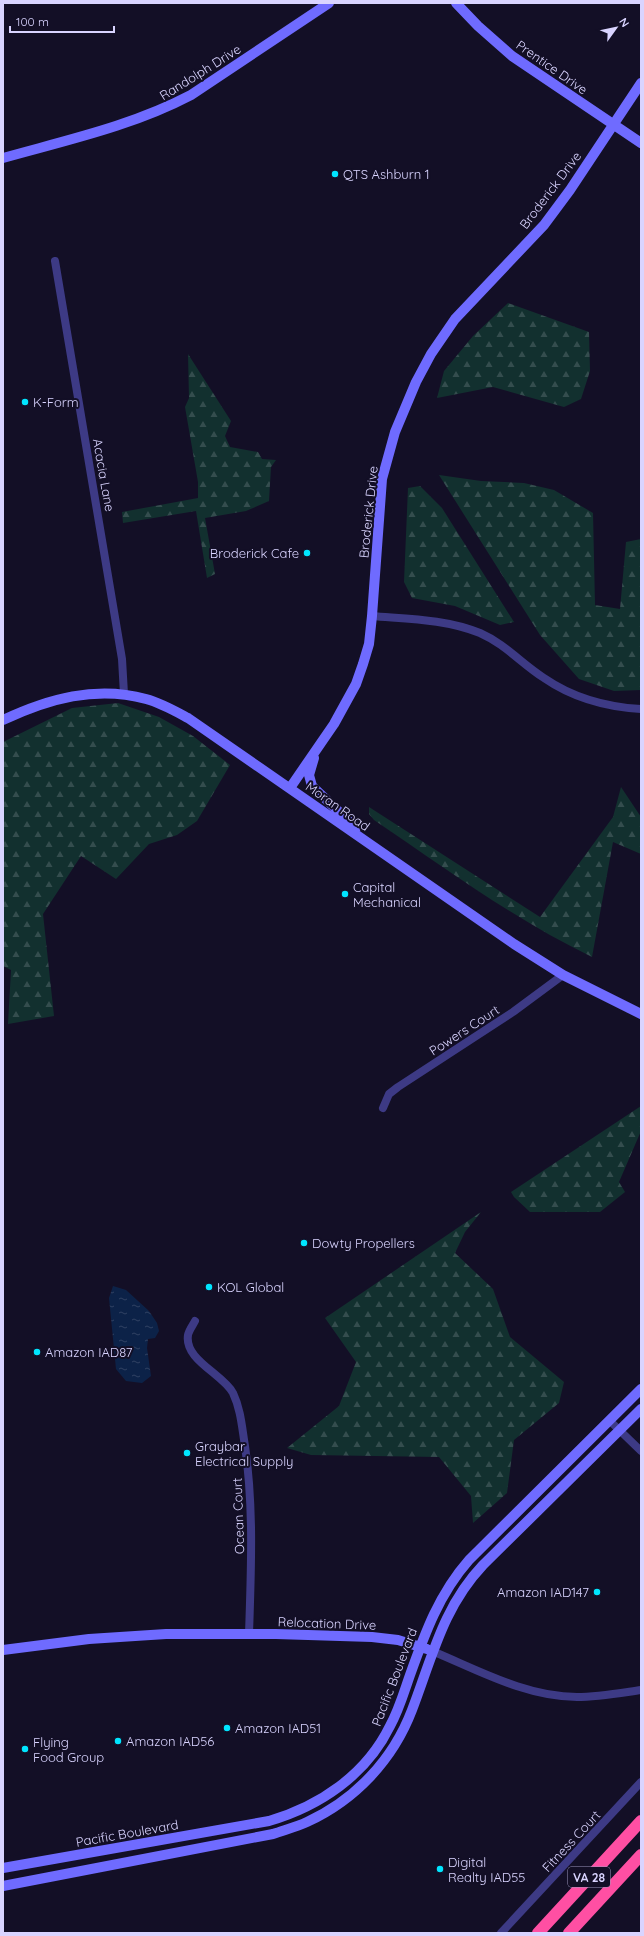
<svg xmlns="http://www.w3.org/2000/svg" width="644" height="1936" font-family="Quicksand,sans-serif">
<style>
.forest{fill:url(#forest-firs)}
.water{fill:url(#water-ripples)}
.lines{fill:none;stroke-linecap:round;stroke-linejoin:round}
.street{stroke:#3d3a85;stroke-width:8}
.secondary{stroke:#6f6bff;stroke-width:10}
.highway{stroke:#ff4fa3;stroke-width:12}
.poi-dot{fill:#00e5ff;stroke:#130f26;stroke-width:1.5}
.labels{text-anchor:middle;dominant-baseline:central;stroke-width:4;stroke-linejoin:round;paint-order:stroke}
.shield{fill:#130f26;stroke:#9e99be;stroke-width:1}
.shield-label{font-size:12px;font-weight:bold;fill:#d9d4ff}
.street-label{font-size:13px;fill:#d9d4ff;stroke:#130f26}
.poi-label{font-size:13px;fill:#d9d4ff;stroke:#130f26;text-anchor:start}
</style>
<defs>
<pattern id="forest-firs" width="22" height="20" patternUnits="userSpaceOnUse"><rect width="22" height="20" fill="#12302f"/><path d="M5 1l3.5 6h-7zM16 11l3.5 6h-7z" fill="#344d4e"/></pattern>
<pattern id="water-ripples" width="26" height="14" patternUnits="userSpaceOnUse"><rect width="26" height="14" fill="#0c2248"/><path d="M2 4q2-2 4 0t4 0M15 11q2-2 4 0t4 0" fill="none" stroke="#2f4163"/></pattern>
</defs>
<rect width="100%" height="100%" fill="#130f26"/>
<!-- forest -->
<path class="forest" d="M508 303 589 332 590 371 581 399 564 407 493 387 437 398 444 371 473 336Z
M188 354 231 421 225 436 230 447 258 452 262 459 276 460 271 467 269 501 246 511 205 518 215 574 207 578 196 511 123 523 122 512 198 498V482L185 407 189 398Z
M439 475 481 481 524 483 554 490 593 513 595 605 620 609 626 542 641 539V690L614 691 579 679 540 635Z
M420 486 442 508 514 622 500 625 455 606 412 598 404 582 408 488Z
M118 703 159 717 193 736 230 765 197 821 177 835 149 844 116 879 81 856 43 914 54 1016 8 1024 11 970 3 966V742L72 708Z
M621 787 641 817V854L613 842 592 957C515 920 445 868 374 820L369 814V807L540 917 613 817Z
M641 1106V1131L619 1182 625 1192 600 1212H530L514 1197 511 1192Z
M481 1212 465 1232 455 1253 493 1289 510 1337 564 1382 559 1403 514 1440 507 1493 473 1523 471 1496 439 1457 311 1455 287 1448 339 1406 356 1362 325 1318Z"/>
<!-- water -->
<path class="water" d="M113 1286 126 1290 149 1311 157 1323 159 1331 155 1338 148 1339 147 1348 151 1376 142 1383 126 1381 116 1369 109 1298Z"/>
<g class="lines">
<!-- street -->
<path class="street" d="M55 261 122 659 124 694
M372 616C408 619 446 619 480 633 505 644 522 664 544 678 573 698 606 707 641 709
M383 1108 389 1094 398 1087 513 1012 563 975
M195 1321C193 1325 189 1330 188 1335 184 1360 223 1374 233 1393 241 1410 242 1428 245 1446 254 1509 251 1571 249 1634
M610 1421 641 1451
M432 1651C478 1670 526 1697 577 1697 598 1697 620 1693 641 1690
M501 1933 641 1782"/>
<!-- secondary -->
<path class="secondary" d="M456 3 478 26 512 56 641 143
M3 158C67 140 132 126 191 95L329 3
M3 720C48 699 96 685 146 699 161 703 175 711 188 718L514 944 563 975 641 1014
M314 758 309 775 312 786 356 828
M290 788 334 724 356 684 363 664 369 644 372 616 382 479 395 432 416 382 431 354 455 319 544 225 570 190 641 83
M3 1650 89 1639 166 1634H276L372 1637 398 1640 427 1649
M3 1868 269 1821C320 1806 366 1775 390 1726 399 1710 404 1692 410 1675 425 1633 439 1594 469 1560L641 1389
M3 1886 273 1834C284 1830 296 1827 307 1822 355 1800 393 1760 412 1710 432 1658 443 1607 483 1565L641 1409"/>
<!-- highway -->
<path class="highway" d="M538 1933 641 1821
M569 1933 641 1855"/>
</g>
<!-- markers -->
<g class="poi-dot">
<circle cx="335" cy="174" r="4"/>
<circle cx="25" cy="402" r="4"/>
<circle cx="307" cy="553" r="4"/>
<circle cx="345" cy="894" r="4"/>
<circle cx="304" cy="1243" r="4"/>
<circle cx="209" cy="1287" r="4"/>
<circle cx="37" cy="1352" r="4"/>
<circle cx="187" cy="1453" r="4"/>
<circle cx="597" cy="1592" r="4"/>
<circle cx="227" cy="1728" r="4"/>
<circle cx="118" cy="1741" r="4"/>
<circle cx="25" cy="1749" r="4"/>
<circle cx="440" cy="1869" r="4"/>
</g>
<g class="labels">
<!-- shield labels -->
<rect class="shield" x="568" y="1867" width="42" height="20" rx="3"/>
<g class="shield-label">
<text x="589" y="1877">VA 28</text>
</g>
<!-- street labels -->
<g class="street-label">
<text transform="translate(552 67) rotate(35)">Prentice Drive</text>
<text transform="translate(200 72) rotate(-32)">Randolph Drive</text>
<text transform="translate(550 190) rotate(-53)">Broderick Drive</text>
<text transform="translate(104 475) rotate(80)">Acacia Lane</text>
<text transform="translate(368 512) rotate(-84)">Broderick Drive</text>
<text transform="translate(338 806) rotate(35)">Moran Road</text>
<text transform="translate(464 1030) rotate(-33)">Powers Court</text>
<text transform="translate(238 1516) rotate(-92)">Ocean Court</text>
<text transform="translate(327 1623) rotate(2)">Relocation Drive</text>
<text transform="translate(394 1677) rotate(-69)">Pacific Boulevard</text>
<text transform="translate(127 1833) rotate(-10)">Pacific Boulevard</text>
<text transform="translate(571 1841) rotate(-47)">Fitness Court</text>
</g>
<!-- poi labels -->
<g class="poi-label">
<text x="343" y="174">QTS Ashburn 1</text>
<text x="33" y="402">K-Form</text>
<text x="299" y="553" text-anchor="end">Broderick Cafe</text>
<text x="353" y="887">Capital<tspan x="353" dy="15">Mechanical</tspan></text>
<text x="312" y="1243">Dowty Propellers</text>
<text x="217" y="1287">KOL Global</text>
<text x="45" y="1352">Amazon IAD87</text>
<text x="195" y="1446">Graybar<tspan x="195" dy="15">Electrical Supply</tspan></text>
<text x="589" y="1592" text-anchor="end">Amazon IAD147</text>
<text x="235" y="1728">Amazon IAD51</text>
<text x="126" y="1741">Amazon IAD56</text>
<text x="33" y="1742">Flying<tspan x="33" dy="15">Food Group</tspan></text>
<text x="448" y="1862">Digital<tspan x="448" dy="15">Realty IAD55</tspan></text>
</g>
</g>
<!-- border -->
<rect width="644" height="1936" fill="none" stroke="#d9d4ff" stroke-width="8"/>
<!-- north arrow -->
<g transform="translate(616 28) rotate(57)" stroke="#130f26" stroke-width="3" paint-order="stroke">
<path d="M0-3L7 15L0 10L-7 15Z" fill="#d9d4ff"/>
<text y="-6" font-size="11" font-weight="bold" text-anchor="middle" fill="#d9d4ff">N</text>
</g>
<!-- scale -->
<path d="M10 26v6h104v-6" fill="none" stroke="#d9d4ff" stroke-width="2"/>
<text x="16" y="26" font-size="12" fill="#d9d4ff" stroke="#130f26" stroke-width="3" paint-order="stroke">100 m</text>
</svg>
